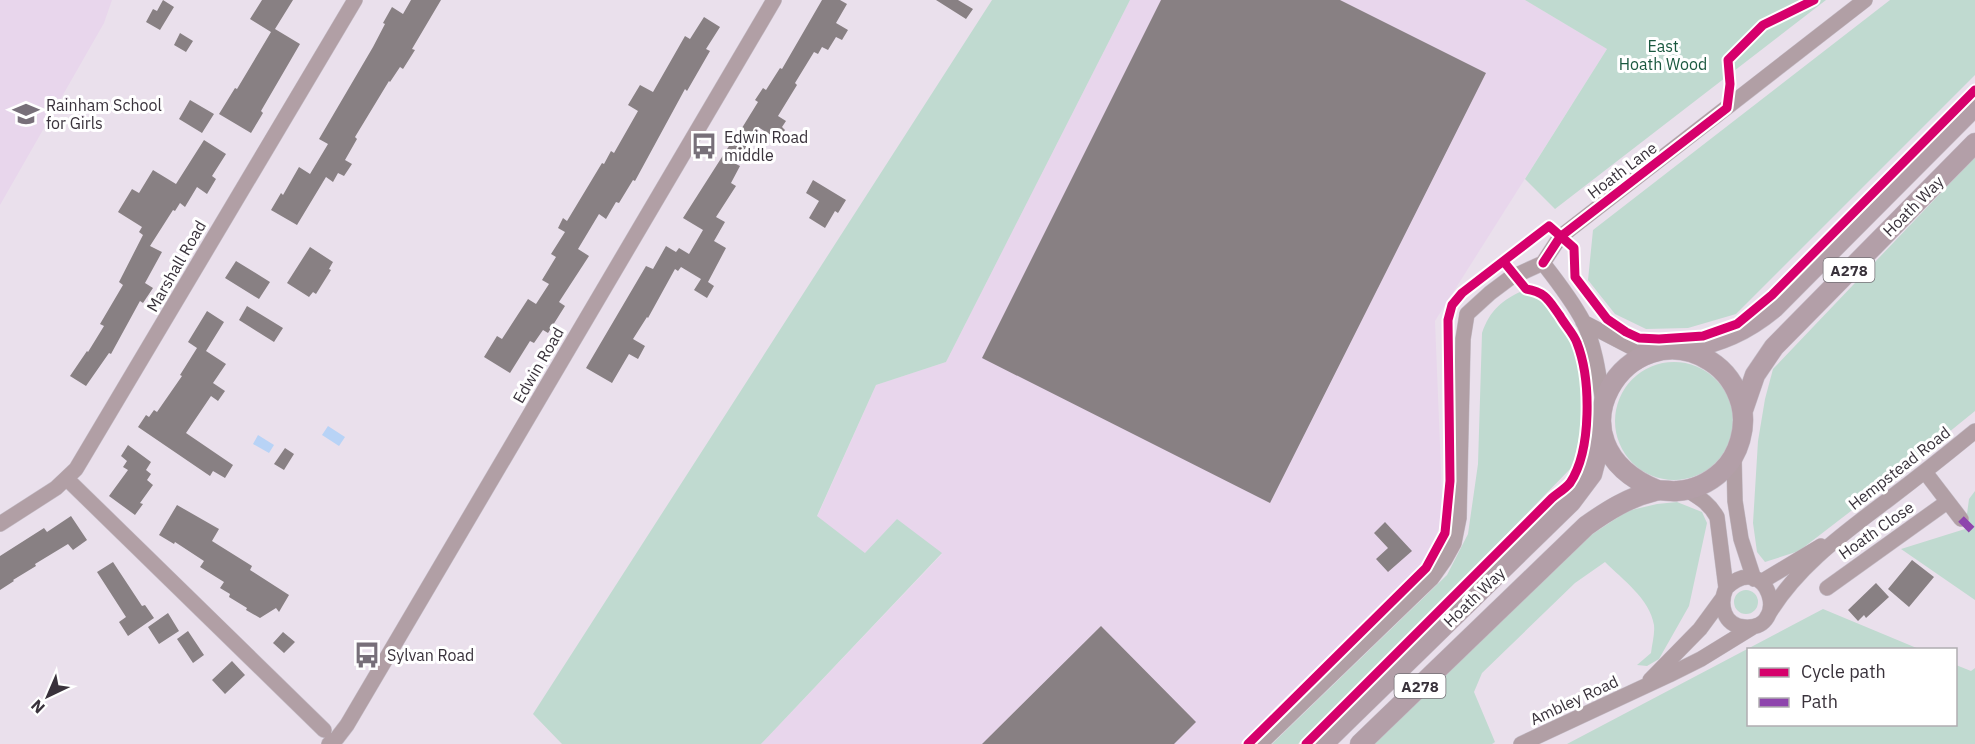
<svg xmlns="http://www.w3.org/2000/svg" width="1975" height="744" font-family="'IBM Plex Sans',sans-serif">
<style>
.built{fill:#e8d6ec}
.green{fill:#c0dad0}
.water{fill:#b8d3f6}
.building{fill:#888083}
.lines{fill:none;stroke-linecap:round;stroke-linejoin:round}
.minor-casing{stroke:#c6bec8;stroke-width:16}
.major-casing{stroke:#c6bec8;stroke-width:21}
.minor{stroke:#b19fa5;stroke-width:15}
.major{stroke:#b39fa8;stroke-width:20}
.quiet{stroke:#8e44ad;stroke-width:8;stroke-dasharray:15 8;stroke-linecap:butt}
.cycleway-casing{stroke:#fff;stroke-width:13}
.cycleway{stroke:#d6006c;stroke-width:9}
.labels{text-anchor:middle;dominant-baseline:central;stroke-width:6;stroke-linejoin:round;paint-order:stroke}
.shield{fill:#fff;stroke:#747076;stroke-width:1.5}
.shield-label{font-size:15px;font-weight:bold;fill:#39323b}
.park-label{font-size:16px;fill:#1a583f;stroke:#fff}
.poi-label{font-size:16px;fill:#39323b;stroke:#fff;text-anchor:start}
.street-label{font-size:16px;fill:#39323b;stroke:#fff}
</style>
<rect width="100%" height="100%" fill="#eae0ec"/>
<!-- built -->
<path class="built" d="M0 0H112L104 23 0 205Z
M1130 0H1525L1607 49 1435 321 1443 520 1417 576 1244 744H761L942 554 865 553 817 517 876 385 946 362Z"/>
<!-- green -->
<path class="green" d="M992 0H1130L946 362 876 385 817 516 865 553 897 519 942 553 761 744H562L533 714Z
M1525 0H1826L1555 209 1525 179 1607 49Z
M1890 0H1975V75L1736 314 1688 328 1646 329 1615 314 1588 280 1593 230Z
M1975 157V411L1864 501 1799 551 1765 562 1757 552 1753 523 1758 441 1765 399 1773 369Z
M1524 290 1539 293 1547 298 1577 341 1584 365 1581 428 1573 466 1433 610 1298 744H1272L1447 575 1468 534 1478 464 1482 333C1490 310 1502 300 1524 290Z
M1615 421a59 59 0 1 1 118 0a59 59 0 1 1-118 0Z
M1975 491V600L1901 549 1965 529 1969 499Z
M1677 502 1702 512 1707 523 1689 606 1659 659 1647 666 1637 665 1651 653C1652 644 1655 634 1654 625 1650 599 1622 579 1605 562L1575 583 1482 673 1474 692 1495 742 1492 744H1373L1582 541 1627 511 1657 504Z
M1734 602a12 12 0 1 1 24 0a12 12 0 1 1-24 0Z
M1823 609 1919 649 1748 650V724H1956V665L1971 671 1975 668V744H1567Z"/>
<!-- water -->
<path class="water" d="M328 426 345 437 339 446 322 435Z
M258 435 274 445 269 453 253 444Z"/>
<!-- building -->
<path class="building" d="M163 0 174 7 160 30 146 22 153 9 157 11Z
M262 0H293L275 29 300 44 261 111 263 113 251 133 219 114 235 88 237 89 271 32 250 19Z
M411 0H441L412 49 415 50 403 69 400 67 390 82 389 81 355 137 357 139 345 160 352 164 344 176 338 173 333 182 326 177 297 225 271 210 281 193 283 195 299 167 310 174 328 144 319 139 373 47 385 24 383 23 392 7 403 14Z
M822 0H840L847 4 836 23 848 30 842 40 836 37 828 50 822 47 818 54 814 52 795 83 797 85 778 116 786 121 782 127 785 130 779 140 758 127 736 164 740 166 731 183 736 186 716 217 725 222 714 241 726 248 708 282 714 286 707 298 694 290 701 279 681 267 678 271 675 269 648 318 647 317 633 339 645 346 638 359 629 354 612 383 586 368 646 266 653 269 666 246 676 252 679 248 689 254 703 230 683 218 736 135 737 136 758 102 755 100 763 88 766 90 780 68 782 69Z
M936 0H958L973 9 966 19Z
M1161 0H1340L1486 73 1270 503 982 358Z
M704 17 720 27 706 49 710 51 687 91 685 89 635 181 633 180 619 203 616 202 606 219 599 214 578 249 589 256 559 302 565 306 548 333 543 330 534 343 530 341 510 373 484 357 497 336 502 339 528 299 536 304 549 284 542 280 556 257 551 254 565 232 558 228 563 218 567 221 602 163 604 164 611 151 614 153 638 111 628 105 640 85 653 92 685 36 690 39Z
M180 33 193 41 186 52 174 45Z
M190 100 214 114 202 133 179 119Z
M204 140 226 154 212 176 216 179 207 194 197 187 185 207 180 203 175 211 173 210 150 246 162 252 145 283 153 288 143 303 140 301 111 354 109 353 86 386 70 376 87 351 88 352 104 326 100 324 123 285 119 282 143 235 139 232 142 227 118 212 132 189 139 193 153 170 176 184Z
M813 180 846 200 838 213 835 211 825 228 809 218 819 201 806 193Z
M310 247 333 262 329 269 331 270 316 294 313 292 309 297 287 283Z
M236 261 270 282 259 299 225 278Z
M247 306 283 328 274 342 239 320Z
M207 311 224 322 206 351 226 364 213 383 225 391 218 401 211 396 186 433 233 465 225 478 213 471 210 476 138 427 146 415 149 417 154 410 157 412 182 376 180 375 197 348 188 342Z
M128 445 151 462 146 470 151 474 147 480 153 485 140 503 143 504 135 515 109 496 128 470 123 467 127 461 121 456Z
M285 448 294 454 284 470 274 464Z
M177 505 219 529 212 541 252 566 250 570 289 595 279 612 276 608 260 618 246 610 247 608 229 597 230 594 220 588 224 582 200 567 204 561 175 542 174 544 159 535Z
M71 516 87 540 73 550 68 544 35 564 36 566 13 580 14 581 0 590V556L44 528 47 532Z
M1385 522 1412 551 1388 572 1376 559 1388 548 1374 533Z
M1912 560 1934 577 1909 607 1888 589Z
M113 562 142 606 145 605 154 618 128 636 119 622 126 617 97 572Z
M1876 583 1889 597 1866 618 1864 615 1858 621 1848 610Z
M168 613 179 631 159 644 148 627Z
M1101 626 1196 722 1174 744H982Z
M188 631 204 655 193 663 177 639Z
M283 632 295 642 284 653 273 643Z
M232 661 245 675 225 694 212 680Z"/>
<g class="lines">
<!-- minor casing -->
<g class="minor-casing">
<path id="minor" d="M1543 263 1560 237 1865 0
M1543 263C1557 281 1572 300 1583 321 1595 345 1599 376 1603 403
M1583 322 1633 348 1650 352
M1734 457 1735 501 1741 539 1754 579
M1925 472 1961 519
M67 479 324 730
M1687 490C1700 498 1709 503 1717 517L1726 588C1719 604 1723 625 1744 627 1792 631 1768 548 1726 588
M0 524 56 488 76 469 355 0
M1761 582 1821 546
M1827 588 1947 502
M1767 617C1795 568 1844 533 1889 499 1918 477 1947 454 1975 431
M1650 680 1700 629 1722 599
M329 744 337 738 347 725 774 0
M1260 744 1432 578 1444 561 1454 543 1459 518 1463 339 1467 314 1490 293 1510 278 1543 263
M1521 744 1669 675 1701 659 1753 627"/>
</g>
<!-- major casing -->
<g class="major-casing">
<path id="major" d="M1684 350C1721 341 1745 332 1774 308L1975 106
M1743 410 1755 375 1774 347 1975 143
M1323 744 1571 502 1592 474 1602 436
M1360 744 1586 526C1607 511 1629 497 1655 491 1662 489 1670 492 1677 491 1694 490 1710 482 1722 471 1739 455 1747 427 1741 404 1736 386 1726 371 1710 361 1629 310 1541 442 1657 490"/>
</g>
<!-- minor -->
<use href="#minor" class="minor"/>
<!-- major -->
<use href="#major" class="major"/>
<!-- quiet -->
<path class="quiet" d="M1961 519 1975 533"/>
<!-- cycleway casing -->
<g class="cycleway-casing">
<path id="cycleway" d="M1543 263 1560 237 1727 108 1730 84 1728 60 1763 25 1814 0
M1248 744 1426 568 1445 533 1450 481 1448 320 1452 305 1462 293 1549 226 1574 248 1575 277 1607 319 1626 332 1639 338 1659 339 1703 336 1737 324 1772 295 1975 90
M1306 744 1552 498C1558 493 1565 489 1570 483 1592 450 1591 379 1577 343 1574 334 1565 325 1560 316 1549 301 1546 292 1526 289L1504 262"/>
</g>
<!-- cycleway -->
<use href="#cycleway" class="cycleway"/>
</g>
<!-- icons -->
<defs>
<g id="school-bare" transform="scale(2.07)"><path d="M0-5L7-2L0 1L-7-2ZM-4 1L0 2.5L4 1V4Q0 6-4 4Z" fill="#776f79" stroke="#fff" stroke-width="2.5" paint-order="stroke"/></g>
<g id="bus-bare" transform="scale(2.07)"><path d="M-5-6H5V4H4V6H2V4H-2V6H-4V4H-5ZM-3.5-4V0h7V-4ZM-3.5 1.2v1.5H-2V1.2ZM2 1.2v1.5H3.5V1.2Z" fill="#776f79" stroke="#fff" stroke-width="2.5" paint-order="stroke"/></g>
</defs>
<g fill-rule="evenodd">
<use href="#school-bare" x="26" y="114"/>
<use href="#bus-bare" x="704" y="146"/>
<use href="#bus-bare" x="367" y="655"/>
</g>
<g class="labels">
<!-- shield labels -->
<g class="shield">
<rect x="1823.5" y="258" width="51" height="24" rx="4.5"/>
<rect x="1394.5" y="674" width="51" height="24" rx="4.5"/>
</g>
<g class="shield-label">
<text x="1849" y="270">A278</text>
<text x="1420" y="686">A278</text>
</g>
<!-- park labels -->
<g class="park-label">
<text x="1663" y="46">East<tspan x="1663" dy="18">Hoath Wood</tspan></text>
</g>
<!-- poi labels -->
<g class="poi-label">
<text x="46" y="105">Rainham School<tspan x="46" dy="18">for Girls</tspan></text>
<text x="724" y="137">Edwin Road<tspan x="724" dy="18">middle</tspan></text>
<text x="387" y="655">Sylvan Road</text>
</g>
<!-- street labels -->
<g class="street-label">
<text transform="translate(1622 170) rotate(-37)">Hoath Lane</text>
<text transform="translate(1913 206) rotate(-45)">Hoath Way</text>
<text transform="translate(176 266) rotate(-60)">Marshall Road</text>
<text transform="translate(538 365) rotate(-60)">Edwin Road</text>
<text transform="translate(1899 468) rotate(-38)">Hempstead Road</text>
<text transform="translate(1876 530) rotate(-35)">Hoath Close</text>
<text transform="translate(1474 597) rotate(-44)">Hoath Way</text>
<text transform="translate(1574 700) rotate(-25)">Ambley Road</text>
</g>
</g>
<!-- legend -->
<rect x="1747" y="648" width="210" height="78" fill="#ffffff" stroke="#b0adb1" stroke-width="1.5"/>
<rect x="1759" y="668" width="30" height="9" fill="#d6006c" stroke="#b0adb1" stroke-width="1.5"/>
<text x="1801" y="678" font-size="18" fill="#39323b">Cycle path</text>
<rect x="1759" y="698" width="30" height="9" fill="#8e44ad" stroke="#b0adb1" stroke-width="1.5"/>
<text x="1801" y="708" font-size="18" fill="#39323b">Path</text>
<!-- north arrow -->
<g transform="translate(48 696) rotate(224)" stroke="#ffffff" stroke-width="4.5" paint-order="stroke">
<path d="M0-4.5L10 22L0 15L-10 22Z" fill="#39323b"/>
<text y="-9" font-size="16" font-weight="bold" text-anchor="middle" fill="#39323b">N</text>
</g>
</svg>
